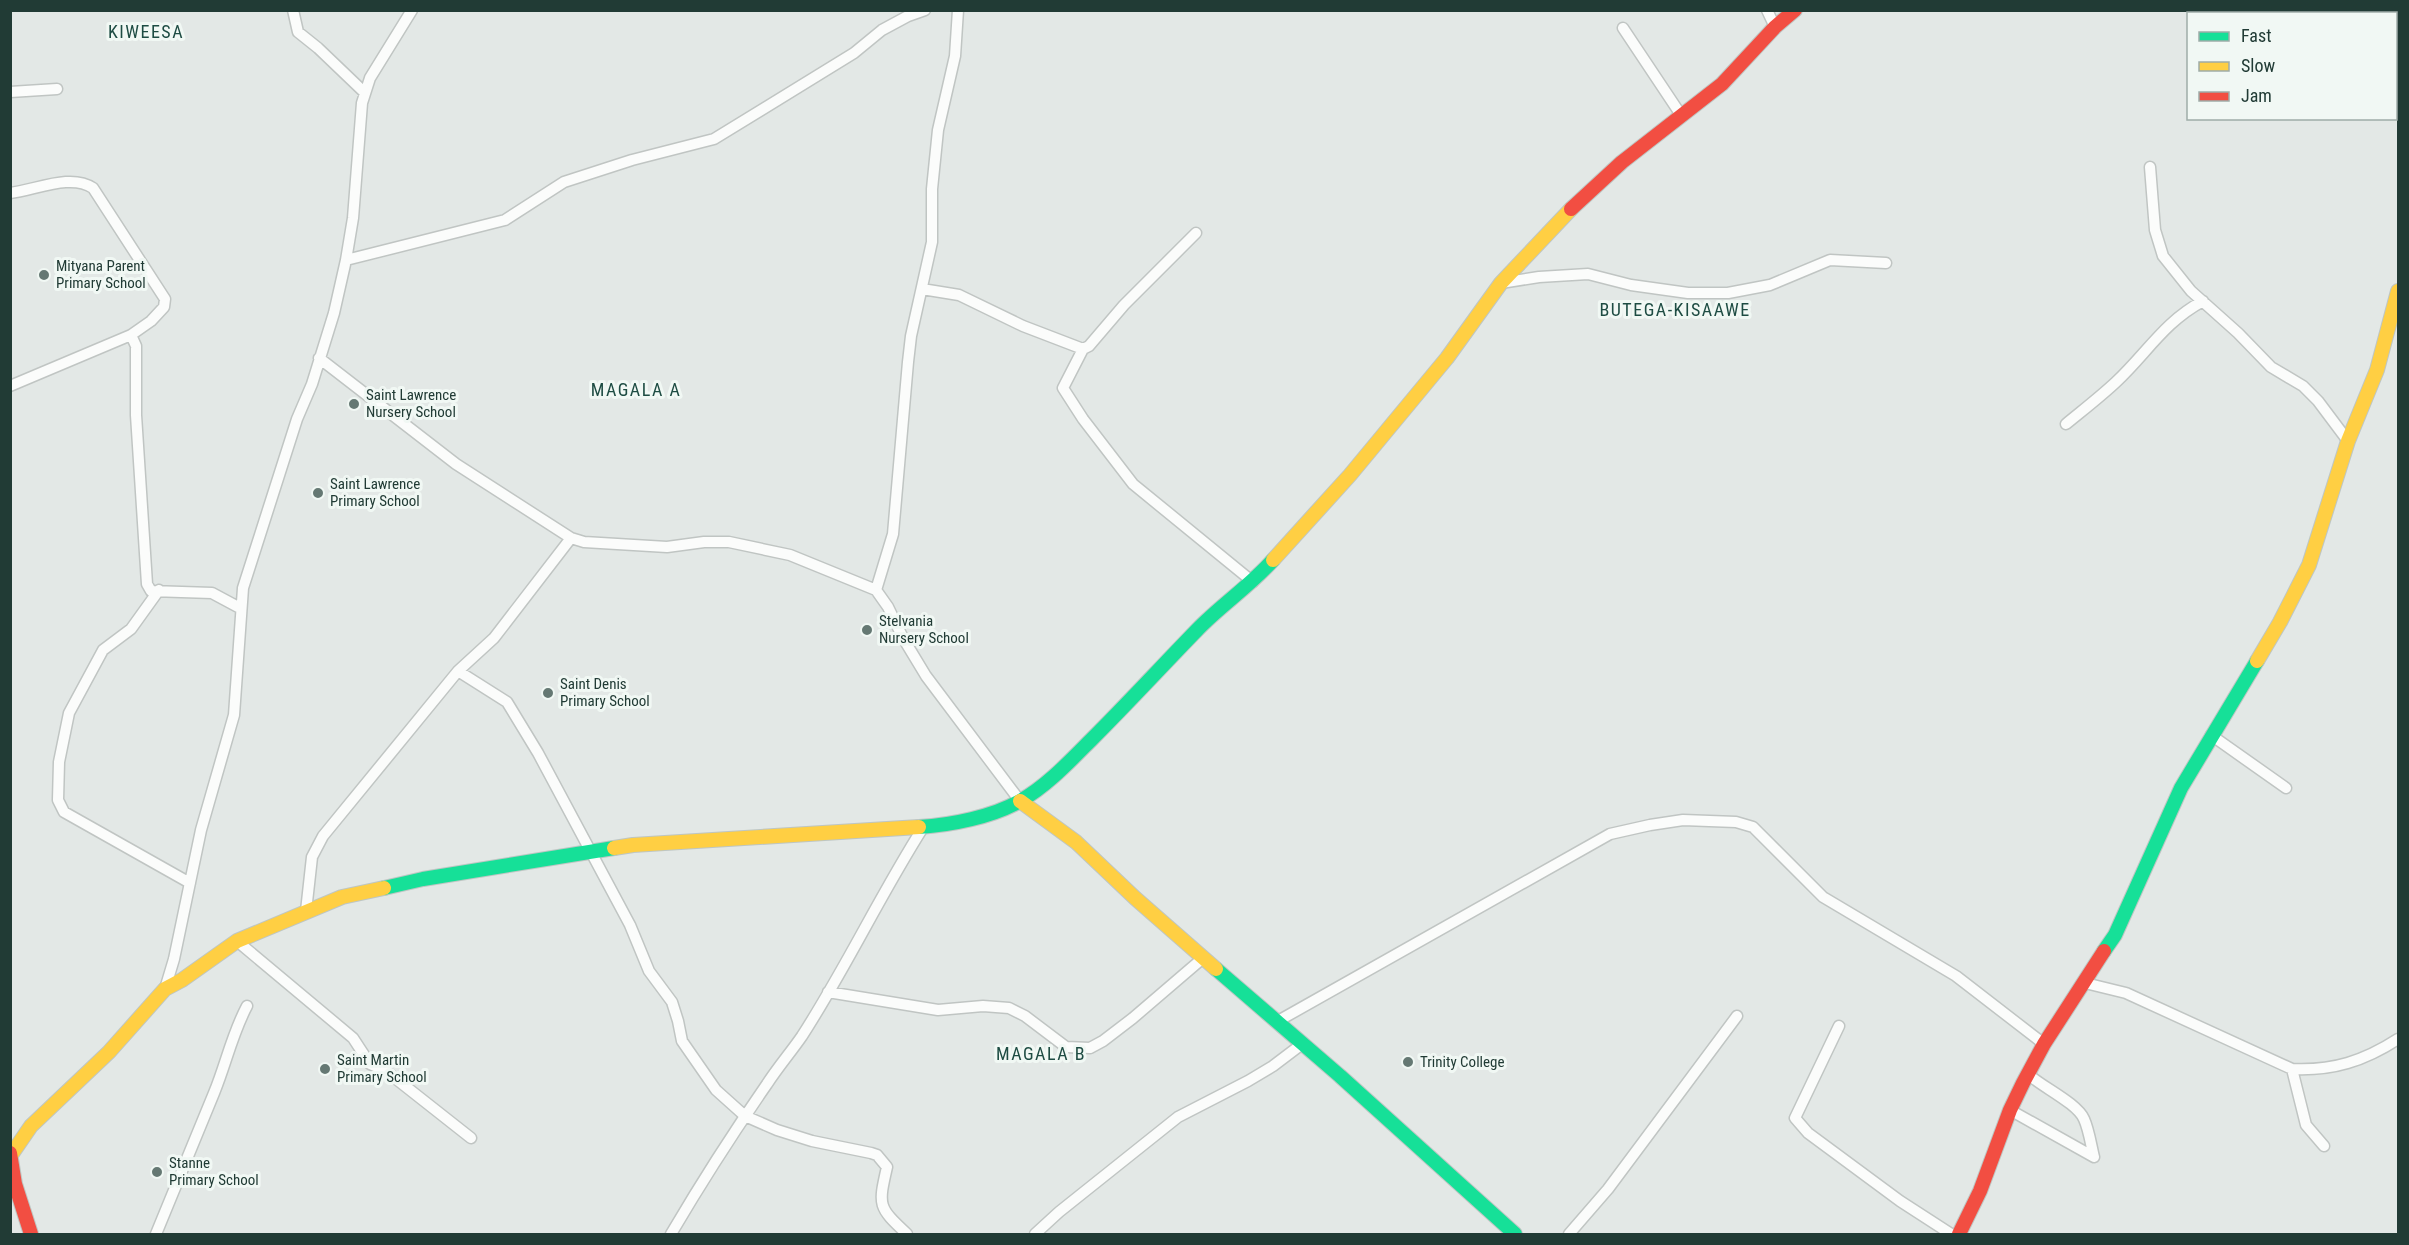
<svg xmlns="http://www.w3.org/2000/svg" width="2409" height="1245" font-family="'Roboto Condensed',sans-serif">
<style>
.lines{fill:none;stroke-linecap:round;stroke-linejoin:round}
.street-casing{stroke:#c0c5c3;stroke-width:13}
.fast-casing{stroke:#bec6c3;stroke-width:16}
.slow-casing{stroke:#bec6c3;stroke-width:16}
.jam-casing{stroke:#bec6c3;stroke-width:16}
.street{stroke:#fbfcfb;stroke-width:10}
.fast{stroke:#16e098;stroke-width:14}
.slow{stroke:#ffcf43;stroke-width:14}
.jam{stroke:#f24e42;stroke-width:14}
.poi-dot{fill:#657873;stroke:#f1f8f4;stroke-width:2}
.labels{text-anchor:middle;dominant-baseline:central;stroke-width:6;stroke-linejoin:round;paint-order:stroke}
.poi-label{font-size:15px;fill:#213b35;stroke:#f1f8f4;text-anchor:start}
.quarter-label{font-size:18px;letter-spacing:1.5px;fill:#1e4c43;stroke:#f1f8f4}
</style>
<rect width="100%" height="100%" fill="#e3e8e6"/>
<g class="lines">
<!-- street casing -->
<g class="street-casing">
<path id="street" d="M293 10 298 32 318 48 364 92
M1767 10 1775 27
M1623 28 1681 115
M10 92 57 89
M2150 167 2155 230 2163 256 2191 291 2238 333 2271 367 2303 386 2318 401 2348 441
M10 193C36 190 71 173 93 188L165 299 164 307 151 321 131 335 10 386
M1196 233 1124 305 1089 346 1083 349 1063 388 1083 419 1133 484 1253 582
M346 260 505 220 564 182 632 160 714 139 854 53 882 30 908 16 925 10
M1501 283 1539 277 1588 274 1631 285 1688 293H1728L1770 285 1830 260 1886 263
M922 289 959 295 1023 326 1083 349
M131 335 136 346V415L147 584 151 591 212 593 240 608
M319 358 456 464 571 538 584 542 667 547 704 542H729L790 555 876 590 888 607 903 638 926 676 1020 801
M2066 424C2083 410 2100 397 2116 382 2147 353 2164 322 2203 301
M159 590 131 629 103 650 69 713 59 762 58 800 64 812 190 883
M876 590 893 534 908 362 911 336 932 242V189L938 130 955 56 958 10
M458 671 507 702 538 753 630 925 649 971 672 1002 678 1021 682 1041 716 1090 745 1116 777 1130 812 1141 871 1153 877 1155 887 1167C878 1206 878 1207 907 1234
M2211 735 2286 788
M306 911 312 857 323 836 458 671 494 638 571 538
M237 941 353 1038 370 1064 386 1071 471 1138
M2085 983 2126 993 2292 1069C2333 1071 2364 1061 2398 1039
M165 989 174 959 201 830 234 715 243 588 297 419 312 384 334 313 346 260 353 218 362 103 370 78 412 10
M828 992 938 1010 983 1006 1009 1008 1025 1016 1066 1047 1090 1048 1103 1041 1133 1018 1203 958
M1278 1021 1610 834 1650 825 1683 820 1736 822 1753 827 1823 897 1956 976 2044 1044
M1839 1026 1795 1118 1808 1133 1900 1201 1951 1234
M2292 1069 2306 1125 2324 1146
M2010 1110 2094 1157C2091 1145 2089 1130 2084 1119 2077 1103 2042 1087 2028 1074
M156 1234C175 1187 195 1140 214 1093 226 1064 232 1034 247 1006
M671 1234C701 1183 733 1133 767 1084 778 1067 791 1052 802 1036 846 968 880 895 924 826
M1035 1234 1059 1212 1178 1117 1248 1081 1273 1066 1302 1044
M1569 1234 1608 1189 1737 1016"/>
</g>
<!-- fast casing -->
<g class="fast-casing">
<path id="fast" d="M919 827C951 825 992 817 1020 801 1047 786 1071 760 1092 739 1128 703 1162 666 1197 630 1221 605 1250 586 1273 560
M384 888 423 879 614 848
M2104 951 2115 935 2181 788 2257 661
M1216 969 1340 1076 1515 1234"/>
</g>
<!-- slow casing -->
<g class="slow-casing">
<path id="slow" d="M1273 560 1350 475 1447 358 1501 283 1571 209
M2257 661 2280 622 2309 565 2348 441 2377 370 2398 291
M1020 801 1076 842 1135 898 1216 969
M614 848 633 845 919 827
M11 1155 31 1126 109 1052 165 989 182 980 237 941 342 897 384 888"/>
</g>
<!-- jam casing -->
<g class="jam-casing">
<path id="jam" d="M1571 209 1622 162 1722 84 1775 27 1795 10
M10 1153 15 1184 31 1234
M1959 1234 1980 1191 2010 1110 2023 1083 2044 1044 2104 951"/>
</g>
<!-- street -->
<use href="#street" class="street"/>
<!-- fast -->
<use href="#fast" class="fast"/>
<!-- slow -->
<use href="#slow" class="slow"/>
<!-- jam -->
<use href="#jam" class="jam"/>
</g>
<!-- markers -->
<g class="poi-dot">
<circle cx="44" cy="275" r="6"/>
<circle cx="354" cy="404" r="6"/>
<circle cx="318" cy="493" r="6"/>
<circle cx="867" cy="630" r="6"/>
<circle cx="548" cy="693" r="6"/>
<circle cx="1408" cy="1062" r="6"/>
<circle cx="325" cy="1069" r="6"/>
<circle cx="157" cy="1172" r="6"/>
</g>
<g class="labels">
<!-- poi labels -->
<g class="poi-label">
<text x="56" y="266">Mityana Parent<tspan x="56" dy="17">Primary School</tspan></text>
<text x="366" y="395">Saint Lawrence<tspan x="366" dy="17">Nursery School</tspan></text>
<text x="330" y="484">Saint Lawrence<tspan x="330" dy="17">Primary School</tspan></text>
<text x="879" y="621">Stelvania<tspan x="879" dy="17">Nursery School</tspan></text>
<text x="560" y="684">Saint Denis<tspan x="560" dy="17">Primary School</tspan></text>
<text x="337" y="1060">Saint Martin<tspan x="337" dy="17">Primary School</tspan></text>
<text x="1420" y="1062">Trinity College</text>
<text x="169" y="1163">Stanne<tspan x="169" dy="17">Primary School</tspan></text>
</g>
<!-- quarter labels -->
<g class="quarter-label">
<text x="146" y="31">KIWEESA</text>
<text x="1675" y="309">BUTEGA-KISAAWE</text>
<text x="636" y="389">MAGALA A</text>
<text x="1041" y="1053">MAGALA B</text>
</g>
</g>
<!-- border -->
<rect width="2409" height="1245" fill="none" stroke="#213b35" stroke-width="24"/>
<!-- legend -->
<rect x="2187" y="12" width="210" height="108" fill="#f1f8f4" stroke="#9eaca8" stroke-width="1.5"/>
<rect x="2199" y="32" width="30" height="9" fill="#16e098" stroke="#9eaca8" stroke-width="1.5"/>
<text x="2241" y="42" font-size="18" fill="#213b35">Fast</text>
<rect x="2199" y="62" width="30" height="9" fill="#ffcf43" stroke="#9eaca8" stroke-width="1.5"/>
<text x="2241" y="72" font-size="18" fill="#213b35">Slow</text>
<rect x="2199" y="92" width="30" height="9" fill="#f24e42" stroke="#9eaca8" stroke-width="1.5"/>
<text x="2241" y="102" font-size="18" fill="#213b35">Jam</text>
</svg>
